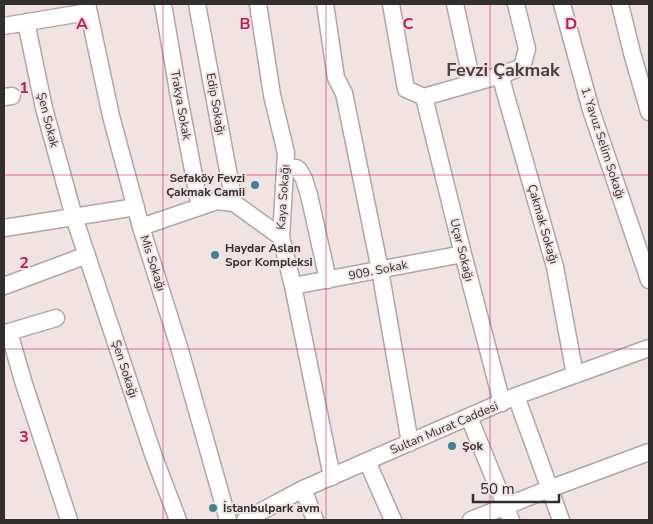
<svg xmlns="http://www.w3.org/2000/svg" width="653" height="524" font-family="'Nunito Sans',sans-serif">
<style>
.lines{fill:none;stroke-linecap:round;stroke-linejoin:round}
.minor-casing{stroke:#b2a5a4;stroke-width:19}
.minor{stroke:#fff;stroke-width:16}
.grid{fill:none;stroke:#c2185b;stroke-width:1;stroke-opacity:0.55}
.poi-dot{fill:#418394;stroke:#f1e3e2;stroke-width:2}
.labels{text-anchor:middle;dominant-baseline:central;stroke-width:4;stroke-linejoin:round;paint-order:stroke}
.street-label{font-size:12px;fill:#332e2e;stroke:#f1e3e2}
.poi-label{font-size:12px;font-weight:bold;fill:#332e2e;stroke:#f1e3e2;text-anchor:start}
.district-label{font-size:18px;font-weight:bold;fill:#4b403f;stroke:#f1e3e2}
.grid-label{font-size:16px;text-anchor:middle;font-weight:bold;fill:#c2185b;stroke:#f1e3e2;stroke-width:4;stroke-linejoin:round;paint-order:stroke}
</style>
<rect width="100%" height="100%" fill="#f1e3e2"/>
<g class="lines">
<!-- minor casing -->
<g class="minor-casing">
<path id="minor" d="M87 4 111 116 141 227 179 347 228 520
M163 4 179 97 200 207
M197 4 234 203
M258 4 272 95 286 153 281 237 293 286 332 477
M325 4 336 78 344 93 380 270 410 443
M391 4 406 89 424 97 501 75 522 67 527 49 516 4
M455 4 472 82
M562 4 591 110 649 280
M620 4 632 53 649 112
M26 22 44 108 74 217 154 457 178 520
M4 26 88 12
M501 75 504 89 555 267 575 375
M4 97 12 96
M424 97 463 254 502 403
M285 169 296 168 299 170 304 179 309 195 328 280
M141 227 217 201 234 203 281 237
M4 228 136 207
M4 286 87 255
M293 286 463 254
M56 318 9 332 24 384 69 520
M516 396 561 520
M469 417 511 520
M367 461 393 520
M303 489 315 520
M245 520 303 489 516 396 649 348
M471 520 549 489 649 452"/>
</g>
<!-- minor -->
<use href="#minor" class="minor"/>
</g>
<!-- grid -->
<path class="grid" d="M163 4V520M326 4V520M490 4V520M4 175H649M4 349H649"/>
<!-- markers -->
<g class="poi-dot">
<circle cx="255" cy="185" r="5"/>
<circle cx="215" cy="255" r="5"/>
<circle cx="452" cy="446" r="5"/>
<circle cx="213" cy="508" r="5"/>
</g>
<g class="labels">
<!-- street labels -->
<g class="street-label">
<text transform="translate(216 104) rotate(80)">Edip Sokağı</text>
<text transform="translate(181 105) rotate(80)">Trakya Sokak</text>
<text transform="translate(48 120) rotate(76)">Şen Sokak</text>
<text transform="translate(603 143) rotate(72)">1. Yavuz Selim Sokağı</text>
<text transform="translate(283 197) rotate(-86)">Kaya Sokağı</text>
<text transform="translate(543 224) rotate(74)">Çakmak Sokağı</text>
<text transform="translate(462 250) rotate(76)">Uçar Sokağı</text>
<text transform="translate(153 263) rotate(72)">Mis Sokağı</text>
<text transform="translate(378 270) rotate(-11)">909. Sokak</text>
<text transform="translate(125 369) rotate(72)">Şen Sokağı</text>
<text transform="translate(444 428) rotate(-23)">Sultan Murat Caddesi</text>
</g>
<!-- poi labels -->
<g class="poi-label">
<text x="245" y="178" text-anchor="end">Sefaköy Fevzi<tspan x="245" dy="14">Çakmak Camii</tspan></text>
<text x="225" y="248">Haydar Aslan<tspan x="225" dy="14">Spor Kompleksi</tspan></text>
<text x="462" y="446">Şok</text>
<text x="223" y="508">İstanbulpark avm</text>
</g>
<!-- district labels -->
<g class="district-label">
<text x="503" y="70">Fevzi Çakmak</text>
</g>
</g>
<g class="grid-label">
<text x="82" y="29">A</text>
<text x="245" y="29">B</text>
<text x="408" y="29">C</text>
<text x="571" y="29">D</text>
<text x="24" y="93">1</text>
<text x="24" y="268">2</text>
<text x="24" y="442">3</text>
</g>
<!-- border -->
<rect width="653" height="524" fill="none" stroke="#332e2e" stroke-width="10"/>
<!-- scale -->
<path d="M473 494v8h86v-8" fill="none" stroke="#332e2e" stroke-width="2.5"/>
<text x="480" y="494" font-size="15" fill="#332e2e" stroke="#f1e3e2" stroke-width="4" paint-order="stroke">50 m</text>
</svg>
